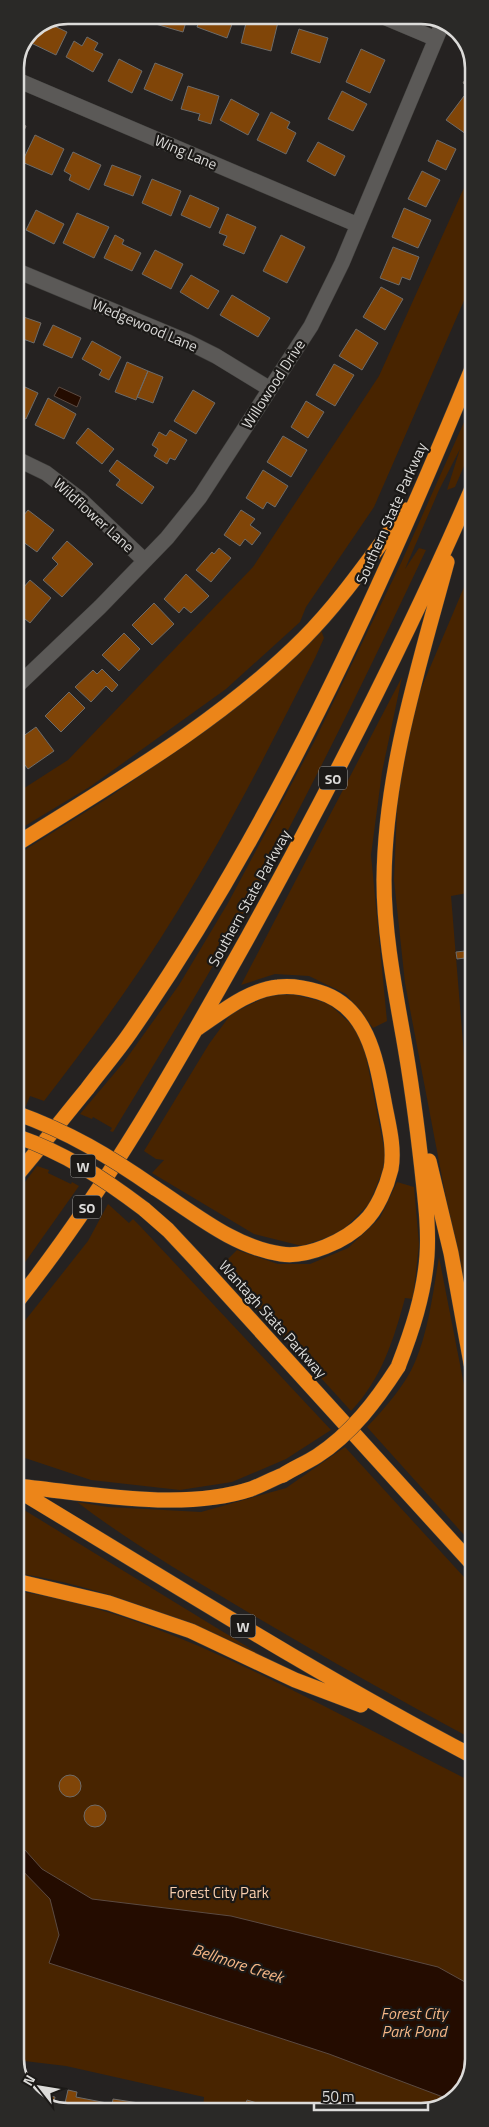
<svg xmlns="http://www.w3.org/2000/svg" width="489" height="2127" font-family="'Titillium Web',sans-serif">
<style>
.green{fill:#482400}
.water{fill:#240c00;stroke:#5b4a41}
.building{fill:#804508;stroke:#6d6b69}
.lines{fill:none;stroke-linecap:round;stroke-linejoin:round}
.street-casing{stroke:#3f3e3c;stroke-width:16}
.highway-casing{stroke:#3f3e3c;stroke-width:16}
.street{stroke:#5b5957;stroke-width:15}
.highway{stroke:#ec8519;stroke-width:15}
.highway-bridge-casing{stroke:#3f3e3c;stroke-width:16;stroke-linecap:butt}
.highway-bridge{stroke:#ec8519;stroke-width:15}
.labels{text-anchor:middle;dominant-baseline:central;stroke-width:4.5;stroke-linejoin:round;paint-order:stroke}
.shield{fill:#1b1917;stroke:#a2a19f;stroke-width:1}
.shield-label{font-size:14px;font-weight:bold;fill:#dcdbd9}
.street-label{font-size:15px;fill:#dcdbd9;stroke:#1b1917}
.park-label{font-size:15px;fill:#f7cdad;stroke:#1b1917}
.water-label{font-size:16px;font-style:italic;fill:#f4b686;stroke:#1b1917}
.rim{fill:none;stroke:#dcdbd9;stroke-width:2.5}
</style>
<rect width="100%" height="100%" fill="#252221"/>
<!-- green -->
<path class="green" d="M473 168V280L374 507 306 607 300 622 226 689 91 786 15 832V794L68 760 253 567 379 376Z
M473 402V445L455 487 447 490 460 449 439 490 405 569 419 548 426 550C364 681 301 812 229 938 192 1003 152 1067 113 1132L110 1131 112 1128 93 1117 92 1119 80 1114 124 1062 179 985 228 903 314 742 401 563Z
M473 566V574L471 580 473 576V892L451 896 474 1178V1345L405 983 394 880 398 788 415 703Z
M321 630 324 638 315 658C271 744 228 830 177 912 137 978 91 1040 44 1101L30 1096 26 1106 16 1103 15 856 108 798 196 737Z
M402 677 382 772 371 855 387 1021 373 1028 346 994 309 976 275 974 241 985Z
M292 994 328 1003 352 1025 363 1041 385 1153 383 1170 369 1204 340 1233 302 1246 254 1234 152 1173 164 1160 156 1159 144 1151 209 1044 231 1014 268 996Z
M37 1166 49 1170 48 1173 71 1184 72 1182 79 1186 16 1275V1194Z
M397 1182 414 1187 419 1244 413 1299 405 1298C394 1339 381 1380 351 1411L220 1267 237 1250 278 1264H310L348 1248 380 1218Z
M108 1204 129 1223 133 1219 140 1226 331 1430 286 1459 232 1482 180 1490 91 1480 16 1455V1332L88 1241Z
M439 1257 474 1436V1546L367 1427C384 1409 405 1386 415 1362 429 1329 433 1292 439 1257Z
M345 1447 474 1588V1740C394 1697 315 1652 236 1605 182 1573 127 1540 77 1502L108 1507 201 1512 286 1488Z
M16 1505 266 1658C185 1622 104 1586 16 1573Z
M16 1591C125 1607 225 1656 322 1705 373 1731 423 1757 474 1783V2059L461 2094 431 2111H203L204 2097 66 2066 16 2060Z"/>
<!-- water -->
<path class="water" d="M59 387 81 397 77 407 54 396Z
M16 1840 42 1869 92 1899 231 1916 438 1967 474 1987V2059L461 2094 451 2100 329 2054 49 1963 59 1935 50 1899 16 1864Z"/>
<!-- building -->
<path class="building" d="M155 15H188L183 32 152 23Z
M201 15 235 16 227 38 197 27Z
M248 15 278 22 271 51 241 43Z
M48 23 67 32 56 55 27 41 32 30Z
M299 29 328 38 320 63 291 53Z
M87 37 98 43 94 50 103 54 93 72 66 57 74 41 82 46Z
M361 49 385 60 370 93 346 82Z
M119 59 142 71 132 93 108 81Z
M155 63 183 74 172 101 144 89Z
M473 67V89L463 83Z
M188 86 219 96 211 124 198 120 200 114 181 109Z
M342 91 367 104 353 131 328 119Z
M464 96 473 102V125L466 134 446 120Z
M231 99 259 114 248 135 220 120Z
M271 112 290 122 287 128 296 133 286 154 257 140Z
M15 122 26 126 17 147 15 146Z
M35 135 64 149 52 175 22 162Z
M437 140 456 149 446 170 428 161Z
M318 142 345 156 335 176 307 161Z
M73 152 101 165 89 190 69 180 71 175 64 171Z
M112 165 141 176 133 196 104 185Z
M422 171 440 180 426 207 408 199Z
M152 179 181 191 171 216 142 203Z
M190 195 219 208 210 228 181 215Z
M15 206 24 209 17 228 15 227Z
M404 208 431 220 418 248 392 237Z
M36 210 64 224 54 244 26 230Z
M77 213 109 227 94 258 63 243Z
M227 214 256 227 244 254 223 245 227 236 219 233Z
M115 235 124 240 122 244 141 253 132 271 104 258Z
M281 235 305 247 287 283 263 271Z
M393 247 419 257 410 280 402 277 399 285 380 278Z
M155 250 183 264 171 289 142 274Z
M191 275 219 291 208 309 180 292Z
M381 287 403 299 385 330 363 317Z
M232 295 270 318 258 337 220 315Z
M15 314 41 323 34 343 15 336Z
M53 325 81 338 72 358 43 345Z
M356 329 378 343 362 370 339 356Z
M92 341 121 357 109 380 99 375 102 370 82 359Z
M127 362 148 371 136 400 115 392Z
M334 364 354 375 335 406 316 395Z
M148 371 163 377 153 403 137 397Z
M15 387 23 391 25 387 38 393 26 419 15 414Z
M193 390 215 403 196 434 174 421Z
M48 398 76 414 64 439 35 425Z
M306 401 324 412 308 438 291 427Z
M88 428 114 449 102 464 76 443Z
M170 430 187 440 175 460 170 458 167 464 154 456 158 449 152 445 159 432 166 436Z
M283 436 307 450 291 477 267 462Z
M117 460 154 487 142 504 116 485 120 480 109 471Z
M263 470 288 486 275 507 267 502 263 509 246 498Z
M28 510 54 530 37 552 15 536V526Z
M241 510 255 519 250 525 261 533 252 545 245 539 240 546 224 535Z
M67 541 93 564 62 597 43 580 58 564 52 558Z
M219 548 231 558 211 582 196 570 212 552 214 554Z
M186 574 209 596 191 613 184 607 179 613 164 599Z
M30 580 51 598 30 623 15 611V597Z
M154 603 174 624 152 645 132 625Z
M124 633 140 649 119 671 102 655Z
M102 669 118 685 112 692 106 686 91 702 75 687 93 670 97 674Z
M69 692 85 708 61 732 45 716Z
M36 727 54 751 28 769 15 752V742Z
M473 927V943H470L469 928Z
M465 951V958L457 959 456 952Z
M471 954H473V981Z
M59 1786a11 11 0 1 1 22 0a11 11 0 1 1-22 0Z
M84 1816a11 11 0 1 1 22 0a11 11 0 1 1-22 0Z
M68 2090 77 2092 76 2097 107 2103 105 2112H63Z
M28 2091 55 2097 53 2107 31 2097Z
M113 2099 139 2103 138 2111 111 2112Z
M247 2100 283 2111 285 2105 294 2108 293 2111H244Z
M175 2105 202 2108 201 2111H174Z"/>
<g class="lines">
<!-- street casing -->
<g class="street-casing">
<path id="street" d="M379 15 436 39
M15 79 358 225
M15 270 188 342 216 356 270 389
M15 458 46 473 80 499 144 560
M15 688 100 607 167 538 200 497 311 326 342 263 443 22"/>
</g>
<!-- highway casing -->
<g class="highway-casing">
<path id="highway" d="M15 845C115 782 220 722 304 638 342 600 373 553 406 510
M429 1161 451 1253 474 1380
M16 1176C40 1148 63 1118 87 1089 101 1070 117 1052 130 1033 271 830 379 595 473 366
M155 1188C195 1214 234 1247 281 1254 307 1258 346 1241 364 1222 377 1210 387 1186 391 1169 395 1147 388 1123 384 1101 376 1058 367 1006 319 992 306 988 292 985 278 987 248 990 222 1012 198 1028
M144 1209 168 1230 197 1261 474 1566
M16 1303C106 1190 177 1064 248 937 329 790 407 640 473 486
M398 1367C412 1331 424 1295 427 1256 429 1227 425 1199 422 1170 417 1125 411 1080 403 1035 394 984 384 932 384 880 385 771 419 666 447 562
M16 1486C88 1493 181 1512 251 1489 262 1485 272 1479 283 1475
M16 1489C167 1580 317 1675 474 1757
M16 1581 109 1603 191 1631 295 1680 361 1705"/>
</g>
<!-- street -->
<use href="#street" class="street"/>
<!-- highway -->
<use href="#highway" class="highway"/>
<!-- highway-bridge casing -->
<g class="highway-bridge-casing">
<path id="highway-bridge" d="M16 1113C69 1132 109 1156 155 1188
M16 1136C65 1153 103 1178 144 1209
M283 1475C294 1468 306 1463 317 1456 351 1434 376 1401 398 1367"/>
</g>
<!-- highway-bridge -->
<use href="#highway-bridge" class="highway-bridge"/>
</g>
<g class="labels">
<!-- shield labels -->
<g class="shield">
<rect x="319" y="766.5" width="28" height="23" rx="4"/>
<rect x="70.5" y="1154.5" width="25" height="23" rx="4"/>
<rect x="73" y="1195.5" width="28" height="23" rx="4"/>
<rect x="230.5" y="1614.5" width="25" height="23" rx="4"/>
</g>
<g class="shield-label">
<text x="333" y="778">SO</text>
<text x="83" y="1166">W</text>
<text x="87" y="1207">SO</text>
<text x="243" y="1626">W</text>
</g>
<!-- street labels -->
<g class="street-label">
<text transform="translate(186 152) rotate(23)">Wing Lane</text>
<text transform="translate(145 325) rotate(23)">Wedgewood Lane</text>
<text transform="translate(273 384) rotate(-57)">Willowood Drive</text>
<text transform="translate(391 513) rotate(-66)">Southern State Parkway</text>
<text transform="translate(94 515) rotate(42)">Wildflower Lane</text>
<text transform="translate(249 898) rotate(-61)">Southern State Parkway</text>
<text transform="translate(273 1319) rotate(48)">Wantagh State Parkway</text>
</g>
<!-- park labels -->
<g class="park-label">
<text x="219" y="1892">Forest City Park</text>
</g>
<!-- water labels -->
<g class="water-label">
<text transform="translate(238 1963) rotate(18)">Bellmore Creek</text>
<text x="414" y="2013">Forest City<tspan x="414" dy="18">Park Pond</tspan></text>
</g>
</g>
<!-- crop -->
<path d="M0 0H489V2127H0ZM68 24H421A44 44 0 0 1 465 68V2059A44 44 0 0 1 421 2103H68A44 44 0 0 1 24 2059V68A44 44 0 0 1 68 24Z" fill="#2a2927" fill-rule="evenodd"/>
<path class="rim" d="M68 24H421A44 44 0 0 1 465 68V2059A44 44 0 0 1 421 2103H68A44 44 0 0 1 24 2059V68A44 44 0 0 1 68 24Z"/>
<!-- north arrow -->
<g transform="translate(40 2087) rotate(301)" stroke="#1b1917" stroke-width="4" paint-order="stroke">
<path d="M0-4L9 19L0 12L-9 19Z" fill="#dcdbd9"/>
<text y="-8" font-size="14" font-weight="bold" text-anchor="middle" fill="#dcdbd9">N</text>
</g>
<!-- scale -->
<path d="M314 2102v8h114v-8" fill="none" stroke="#dcdbd9" stroke-width="2.5"/>
<text x="322" y="2102" font-size="15" fill="#dcdbd9" stroke="#1b1917" stroke-width="4" paint-order="stroke">50 m</text>
</svg>
